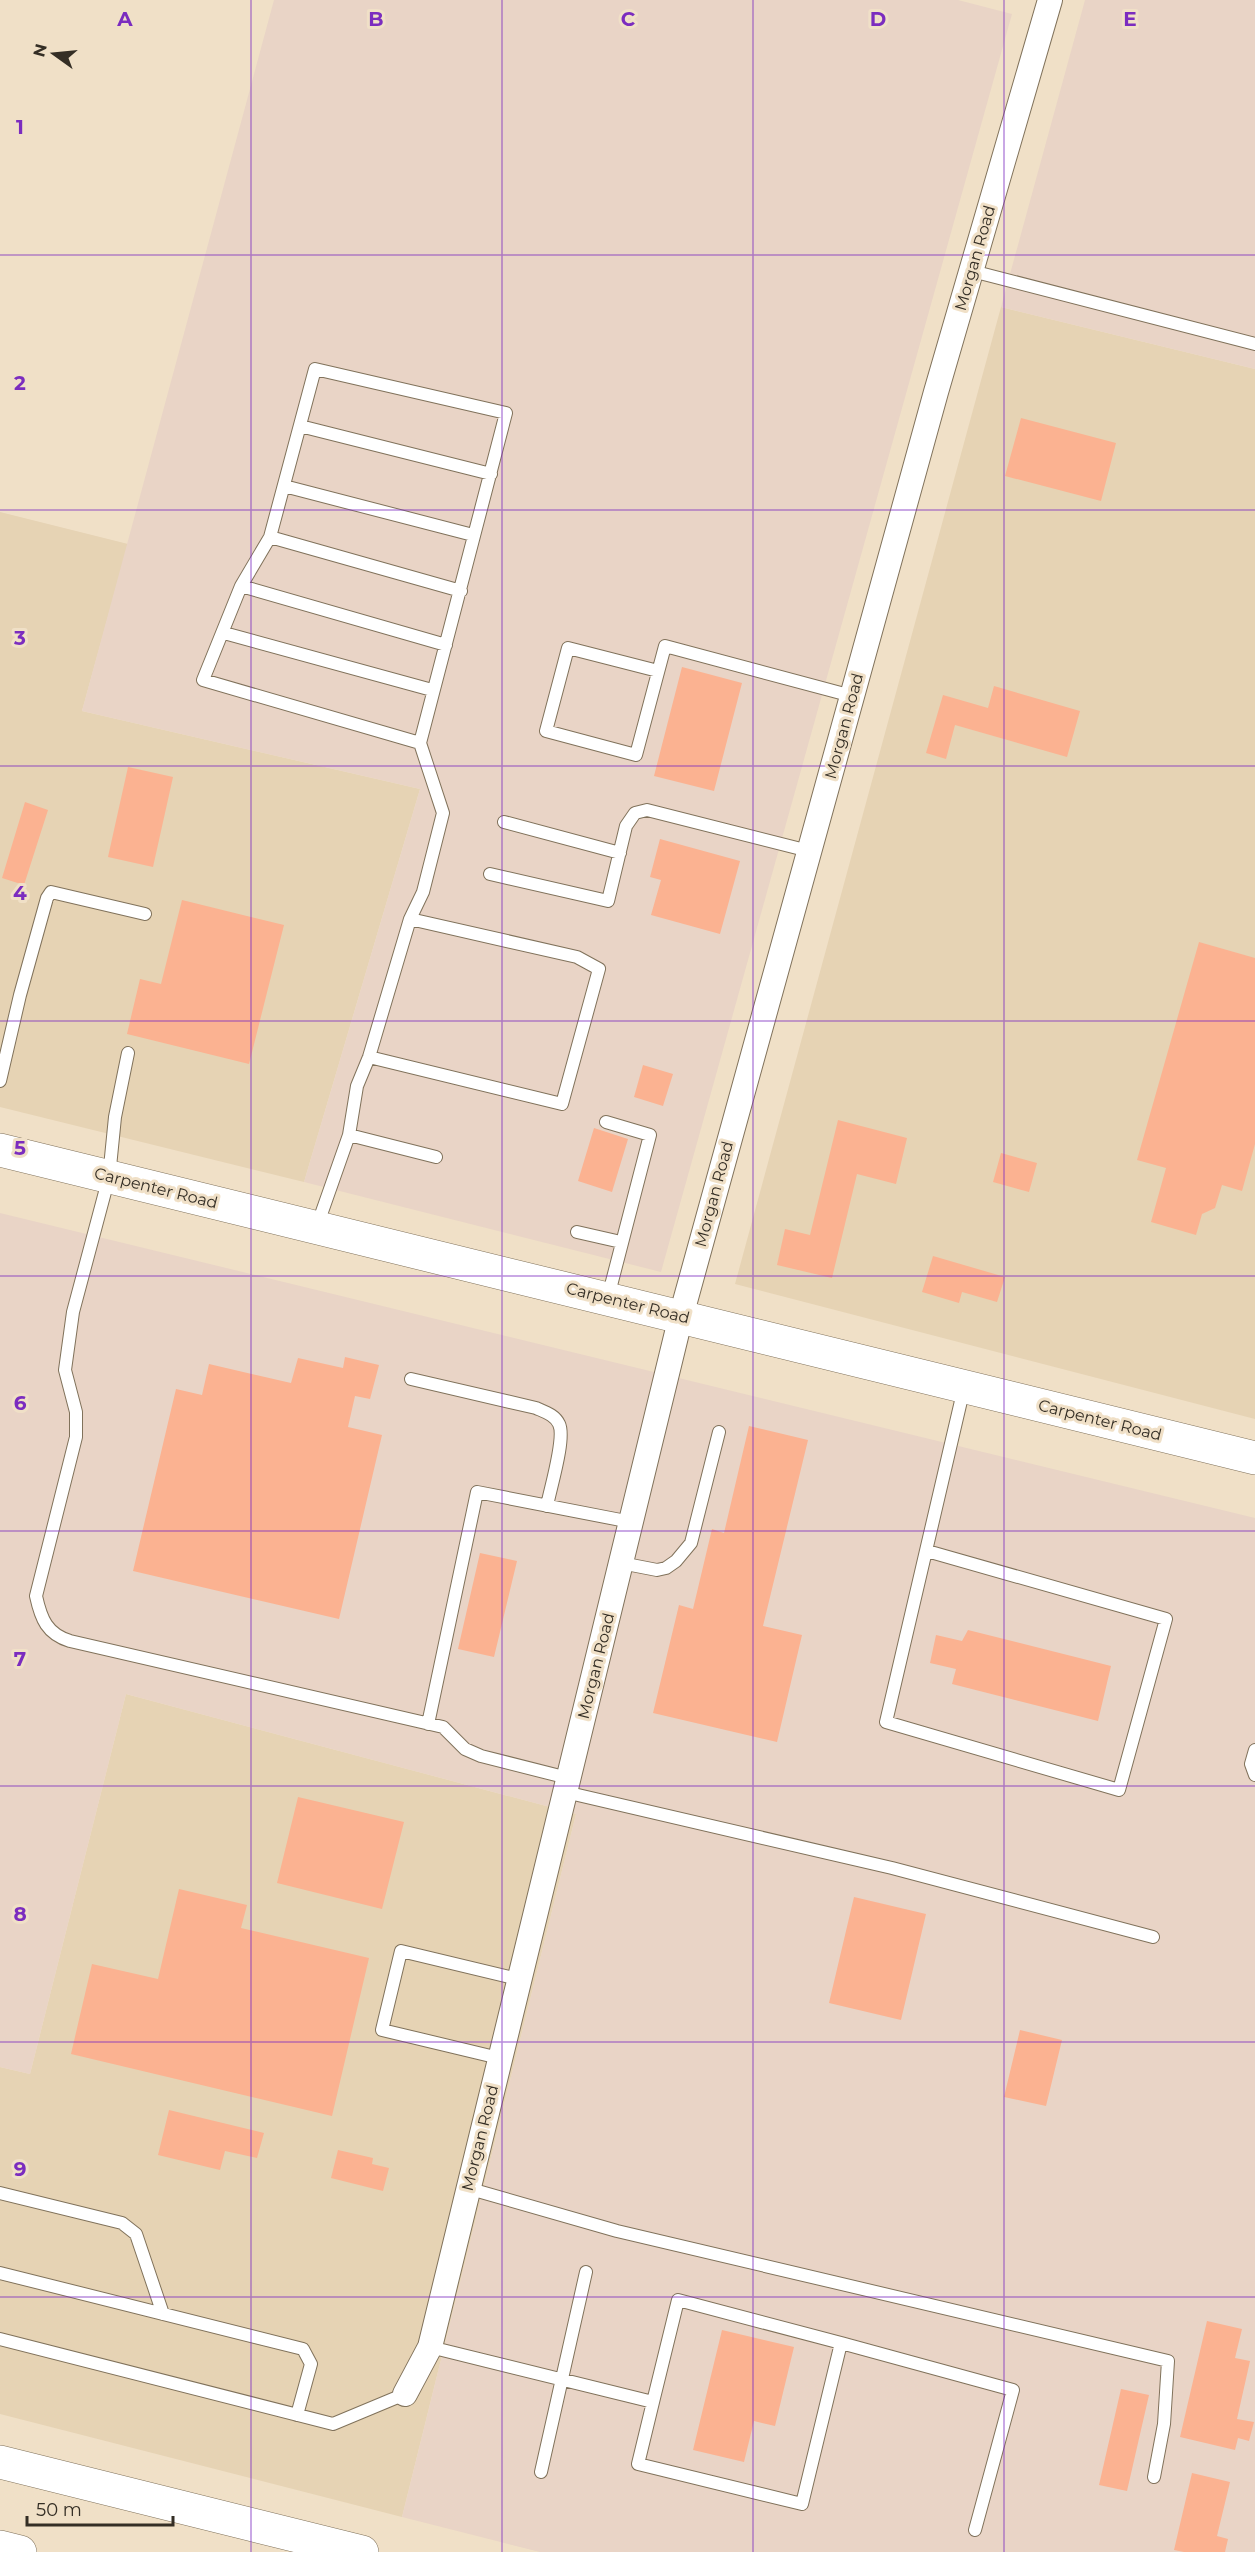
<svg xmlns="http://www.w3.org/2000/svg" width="1255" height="2552" font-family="Montserrat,sans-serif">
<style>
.built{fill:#e6d3b4}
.industrial{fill:#e9d4c6}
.building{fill:#fbb291}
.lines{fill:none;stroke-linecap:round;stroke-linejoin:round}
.service-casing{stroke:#80725b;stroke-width:14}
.minor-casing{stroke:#80725b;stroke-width:26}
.secondary-casing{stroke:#80725b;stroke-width:34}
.motorway-casing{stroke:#80725b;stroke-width:34}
.service{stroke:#fff;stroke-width:12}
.minor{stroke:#fff;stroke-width:24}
.secondary{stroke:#fff;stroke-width:33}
.motorway{stroke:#fff;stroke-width:33}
.grid{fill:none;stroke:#7b2cbf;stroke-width:1.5;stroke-opacity:0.55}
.labels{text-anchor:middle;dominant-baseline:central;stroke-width:6;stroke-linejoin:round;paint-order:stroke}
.street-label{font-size:16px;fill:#342e25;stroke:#f0e0c7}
.grid-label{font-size:20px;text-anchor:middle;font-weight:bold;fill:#7b2cbf;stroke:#f0e0c7;stroke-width:6;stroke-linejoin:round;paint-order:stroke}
</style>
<rect width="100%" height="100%" fill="#f0e0c7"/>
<!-- built -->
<path class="built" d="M1001 307 1255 369V1419L735 1284Z
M0 512 128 544 82 711 420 789 304 1182 0 1107Z
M126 1694 576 1814 402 2517 0 2414V2067L30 2074Z"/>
<!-- industrial -->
<path class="industrial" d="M274 0H958L1012 14 661 1272 304 1182 420 789 82 711Z
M1085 0H1255V369L1001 307Z
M0 1213 1255 1518V2552H540L402 2517 576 1814 126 1694 30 2074 0 2067Z"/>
<!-- building -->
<path class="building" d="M1021 418 1116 443 1101 501 1005 476Z
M682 667 742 683 714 791 654 776Z
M994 686 1080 711 1067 757 955 725 946 759 926 753 943 695 988 708Z
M128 767 173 777 153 867 108 857Z
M25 802 48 810 24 885 2 878Z
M660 839 740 861 720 934 651 915 661 880 650 877Z
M182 900 284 925 249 1064 127 1034 140 979 161 984Z
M1199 942 1255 958V1144L1242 1191 1222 1185 1215 1208 1202 1214 1196 1235 1151 1222 1166 1168 1137 1160Z
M643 1065 673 1074 663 1106 634 1097Z
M838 1120 907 1138 896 1184 857 1174 832 1278 777 1265 785 1229 810 1235Z
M594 1128 628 1139 612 1192 578 1181Z
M1001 1153 1037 1163 1029 1192 993 1182Z
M933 1256 1005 1277 997 1302 962 1292 959 1303 922 1292Z
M345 1357 379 1365 370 1399 355 1396 348 1427 382 1435 339 1619 133 1571 176 1389 202 1395 209 1364 291 1383 298 1358 343 1368Z
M749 1426 808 1440 763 1626 802 1635 777 1742 653 1713 679 1605 693 1609 712 1529 724 1533Z
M480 1553 517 1561 494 1657 458 1649Z
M968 1630 1111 1666 1098 1721 952 1684 956 1669 930 1663 936 1635 962 1641Z
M298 1797 404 1822 382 1909 277 1883Z
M179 1889 247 1905 241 1928 369 1958 332 2116 71 2054 92 1964 158 1979Z
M854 1897 926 1914 901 2020 829 2003Z
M1020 2030 1062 2040 1046 2106 1004 2097Z
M169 2110 264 2133 257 2158 225 2151 220 2170 158 2155Z
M338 2150 373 2158 372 2164 389 2168 383 2191 331 2178Z
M1207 2321 1242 2329 1235 2358 1250 2361 1237 2419 1254 2422 1249 2441 1238 2438 1235 2450 1180 2437Z
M722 2330 794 2347 775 2426 754 2421 744 2462 693 2450Z
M1121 2389 1149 2395 1127 2491 1099 2485Z
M1192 2473 1230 2482 1217 2536 1228 2539 1225 2552H1184L1174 2550Z"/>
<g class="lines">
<!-- service casing -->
<g class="service-casing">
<path id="service" d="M972 271 1255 344
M300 426 491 474
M284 486 473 535
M270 537 461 591
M241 586 203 680 420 743
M224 633 432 690
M658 671 568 648 546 731 636 755 665 646 852 696
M504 822 620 853
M490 874 608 901 626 826 635 813 647 810 809 851
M128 1053 115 1117 109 1177 73 1312 65 1370 76 1412V1437L36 1596C41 1619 47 1634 70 1641L443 1727 465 1749 481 1756 568 1778
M369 1057 562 1104 599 969 577 957 410 919
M0 1081 20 995 47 898 51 892 145 914
M606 1122 650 1135 608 1297
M349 1135 436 1157
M317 1226 349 1135 357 1086 369 1057 410 919 423 892 443 813 420 743 506 413 315 369 270 537 241 586 446 645
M577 1232 621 1242
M411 1379 536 1408C545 1412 555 1415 559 1424 566 1438 550 1489 547 1506
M927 1551 1166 1619 1119 1790 886 1722 964 1388
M621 1563 657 1570 666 1568 676 1561 691 1543 719 1432
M428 1724 477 1492 631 1522
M1255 1750 1251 1764 1255 1775
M565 1792 892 1868 1153 1937
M499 2058 382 2030 401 1951 518 1979
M467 2188 617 2231 1168 2361 1164 2424 1154 2477
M0 2193 122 2223 136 2234 163 2314
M0 2273 303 2349 311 2364 297 2415
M0 2339 333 2424 405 2394
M841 2343 1013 2390 975 2530
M430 2347 653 2402 638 2464 802 2504 841 2343 678 2300 653 2402
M541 2472 586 2272"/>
</g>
<!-- minor casing -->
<g class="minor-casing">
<path id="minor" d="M405 2394 430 2347 681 1316 936 392 1050 0"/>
</g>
<!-- secondary casing -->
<g class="secondary-casing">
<path id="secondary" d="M0 1150 1255 1458"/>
</g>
<!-- motorway casing -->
<g class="motorway-casing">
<path id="motorway" d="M0 2462 362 2552
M0 2547 20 2552"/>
</g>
<!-- service -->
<use href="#service" class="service"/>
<!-- minor -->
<use href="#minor" class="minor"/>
<!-- secondary -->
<use href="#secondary" class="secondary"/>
<!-- motorway -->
<use href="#motorway" class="motorway"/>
</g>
<!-- grid -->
<path class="grid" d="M251 0V2552M502 0V2552M753 0V2552M1004 0V2552M0 255H1255M0 510H1255M0 766H1255M0 1021H1255M0 1276H1255M0 1531H1255M0 1786H1255M0 2042H1255M0 2297H1255"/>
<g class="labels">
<!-- street labels -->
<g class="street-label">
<text transform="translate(975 258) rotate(-74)">Morgan Road</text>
<text transform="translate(844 726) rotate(-75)">Morgan Road</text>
<text transform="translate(156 1188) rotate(14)">Carpenter Road</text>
<text transform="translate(714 1194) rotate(-75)">Morgan Road</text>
<text transform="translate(628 1303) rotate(14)">Carpenter Road</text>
<text transform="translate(1100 1420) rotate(14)">Carpenter Road</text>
<text transform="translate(596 1666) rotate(-76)">Morgan Road</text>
<text transform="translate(480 2138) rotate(-76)">Morgan Road</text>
</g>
</g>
<g class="grid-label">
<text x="125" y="26">A</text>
<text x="376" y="26">B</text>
<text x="628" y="26">C</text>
<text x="878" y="26">D</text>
<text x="1130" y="26">E</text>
<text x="20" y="134">1</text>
<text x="20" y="390">2</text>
<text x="20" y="645">3</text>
<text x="20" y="900">4</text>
<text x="20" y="1155">5</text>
<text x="20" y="1410">6</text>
<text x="20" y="1666">7</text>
<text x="20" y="1921">8</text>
<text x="20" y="2176">9</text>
</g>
<!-- north arrow -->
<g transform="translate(54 54) rotate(285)" stroke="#f0e0c7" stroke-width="4.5" paint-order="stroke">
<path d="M0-4.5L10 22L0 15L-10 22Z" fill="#342e25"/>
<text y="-9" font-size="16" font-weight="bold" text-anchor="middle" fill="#342e25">N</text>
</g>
<!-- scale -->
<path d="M27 2516v9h146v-9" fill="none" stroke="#342e25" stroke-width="3"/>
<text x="36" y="2516" font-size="18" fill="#342e25" stroke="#f0e0c7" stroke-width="4.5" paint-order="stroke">50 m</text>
</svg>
